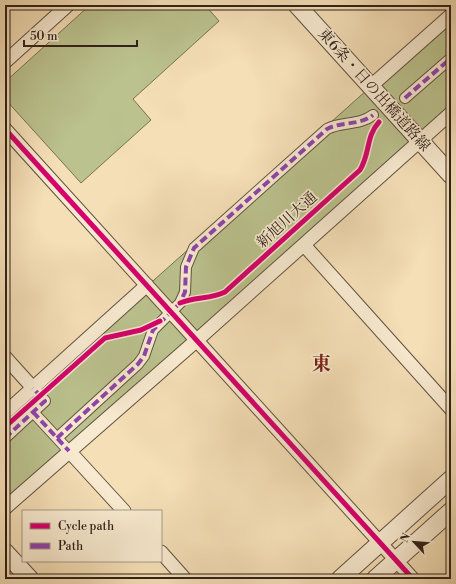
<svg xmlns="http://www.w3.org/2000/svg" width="456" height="584" font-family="'Libre Bodoni','Noto Serif JP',serif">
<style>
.green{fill:#bbc28e;stroke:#767254}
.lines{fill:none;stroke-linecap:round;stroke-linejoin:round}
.pedestrian-casing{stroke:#615141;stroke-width:12}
.minor-casing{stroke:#615141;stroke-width:15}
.tertiary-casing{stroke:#615141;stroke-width:19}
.pedestrian{stroke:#f8ead0;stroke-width:10}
.minor{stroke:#f8ead0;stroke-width:13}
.tertiary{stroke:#f8ead0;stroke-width:17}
.quiet{stroke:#8e44ad;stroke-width:4;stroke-dasharray:8 4;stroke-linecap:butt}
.cycleway-casing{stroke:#f8ead0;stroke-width:8}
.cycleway{stroke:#d6006c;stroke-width:5}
.labels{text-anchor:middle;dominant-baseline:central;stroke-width:3.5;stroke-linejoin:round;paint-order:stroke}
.street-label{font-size:15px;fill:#30221a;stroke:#f8ead0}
.district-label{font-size:19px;font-weight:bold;fill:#7a1f14;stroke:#f8ead0}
</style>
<rect width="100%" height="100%" fill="#f5dfb7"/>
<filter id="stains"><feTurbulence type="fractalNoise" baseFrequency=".005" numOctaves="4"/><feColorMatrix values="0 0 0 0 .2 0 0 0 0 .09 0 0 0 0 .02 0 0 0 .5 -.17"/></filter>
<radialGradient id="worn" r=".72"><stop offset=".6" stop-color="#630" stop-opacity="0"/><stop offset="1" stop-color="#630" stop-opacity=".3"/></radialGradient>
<!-- green -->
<path class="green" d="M90 5H205L219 21 133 99 151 120 81 183 5 99V82Z
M451 15V113L5 510V413Z"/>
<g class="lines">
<!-- pedestrian casing -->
<g class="pedestrian-casing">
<path id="pedestrian" d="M405 98 451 58
M33 412 69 451
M5 438 45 401 33 388
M57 438 138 364 144 356 153 330 180 303 185 292 186 267 194 248 327 129C342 121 359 126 373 115"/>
</g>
<!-- minor casing -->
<g class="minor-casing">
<path id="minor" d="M5 62 68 5
M371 86 451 15
M5 129 413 579
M304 245 451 409
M5 357 33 388
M5 413 147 285
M69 451 124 511
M5 508 197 340 451 113
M161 552 185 579"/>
</g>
<!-- tertiary casing -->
<g class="tertiary-casing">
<path id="tertiary" d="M297 5 451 175
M5 552 30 579
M340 579 451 479
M375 579 451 511"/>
</g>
<!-- pedestrian -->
<use href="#pedestrian" class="pedestrian"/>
<!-- minor -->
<use href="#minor" class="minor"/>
<!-- tertiary -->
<use href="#tertiary" class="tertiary"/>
<!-- quiet -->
<path class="quiet" d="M405 98 451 58
M33 412 69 451
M5 438 45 401 33 388
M57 438 138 364 144 356 153 330 180 303 185 292 186 267 194 248 327 129C342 121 359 126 373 115"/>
<!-- cycleway casing -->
<g class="cycleway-casing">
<path id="cycleway" d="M5 129 413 579
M180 303C195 297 211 299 225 292L360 170C370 154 366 136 379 122
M5 427 105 338 141 330 160 321"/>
</g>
<!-- cycleway -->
<use href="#cycleway" class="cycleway"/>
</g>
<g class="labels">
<!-- street labels -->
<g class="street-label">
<text transform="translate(374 90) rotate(48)">東6条・日の出橋道路線</text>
<text transform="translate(287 220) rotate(-42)">新旭川大通</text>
</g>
<!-- district labels -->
<g class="district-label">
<text x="321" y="364">東</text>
</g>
</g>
<!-- margin -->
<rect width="456" height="584" fill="none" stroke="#f5dfb7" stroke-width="20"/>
<rect x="6" y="6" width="444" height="572" fill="none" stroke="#30221a" stroke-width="2"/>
<rect x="10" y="10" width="436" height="564" fill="none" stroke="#30221a"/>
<!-- legend -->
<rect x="22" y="510" width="140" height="52" fill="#f8ead0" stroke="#a89a87"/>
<rect x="30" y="523" width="20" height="6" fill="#d6006c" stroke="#a89a87"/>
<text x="58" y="530" font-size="12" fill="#30221a">Cycle path</text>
<rect x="30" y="543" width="20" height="6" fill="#8e44ad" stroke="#a89a87"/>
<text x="58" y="550" font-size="12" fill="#30221a">Path</text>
<!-- north arrow -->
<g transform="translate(414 542) rotate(296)" stroke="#f8ead0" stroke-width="3" paint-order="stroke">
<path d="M0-3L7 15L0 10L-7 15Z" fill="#30221a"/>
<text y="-6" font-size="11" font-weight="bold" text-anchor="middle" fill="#30221a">N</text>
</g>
<!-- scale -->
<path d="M24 40v6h113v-6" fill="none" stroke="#30221a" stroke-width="2"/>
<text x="30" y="40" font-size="12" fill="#30221a" stroke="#f8ead0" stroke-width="3" paint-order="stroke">50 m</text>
<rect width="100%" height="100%" filter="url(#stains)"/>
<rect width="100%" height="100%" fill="url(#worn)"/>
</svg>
